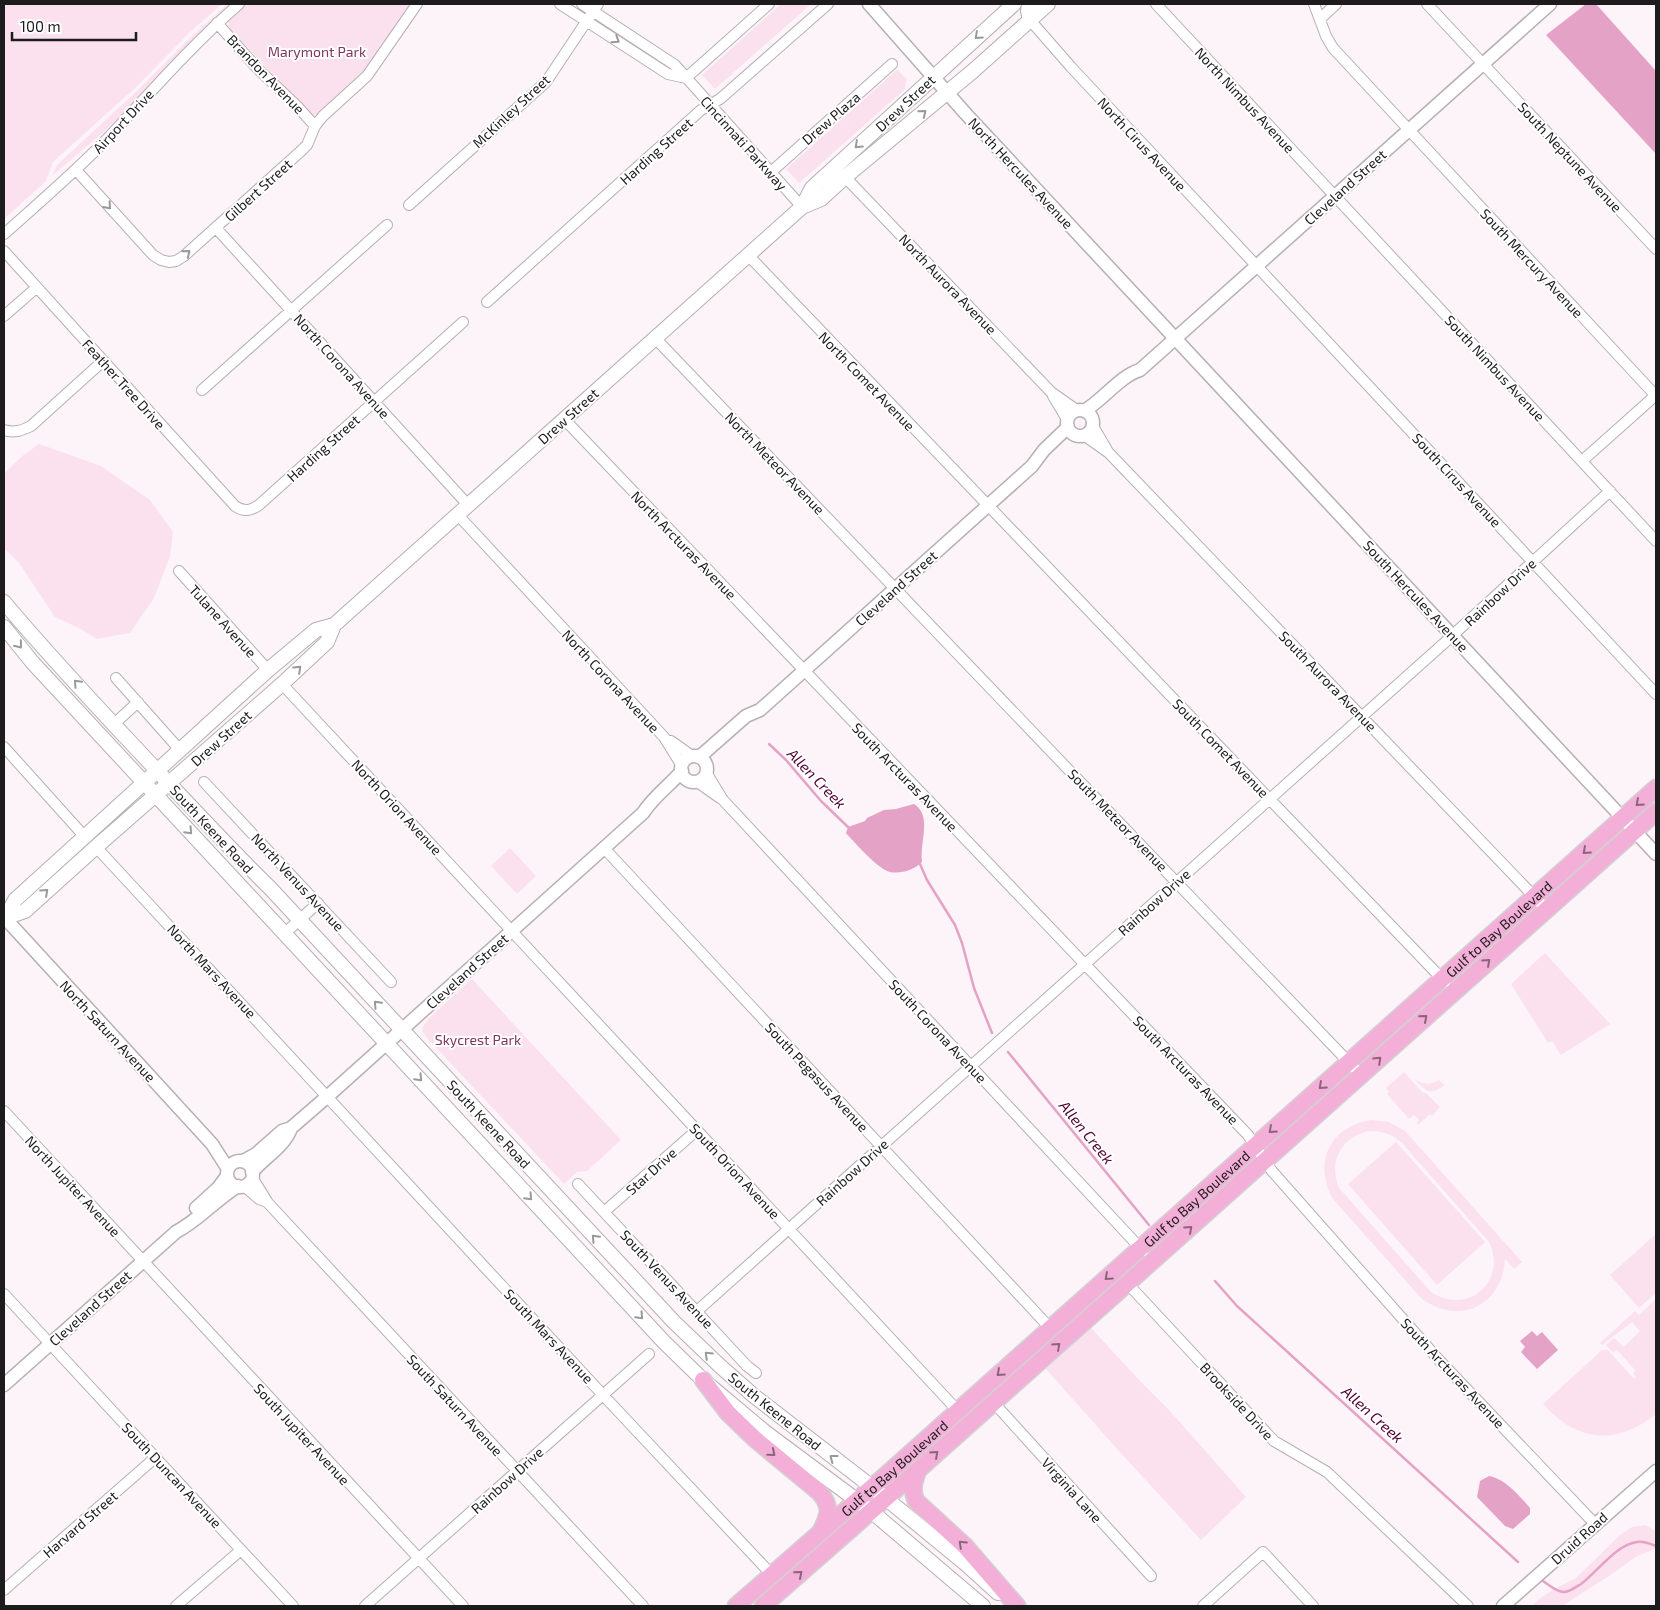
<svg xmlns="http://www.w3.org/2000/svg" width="1660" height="1610" font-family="'Exo 2',sans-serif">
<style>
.green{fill:#fbe0ee;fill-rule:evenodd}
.water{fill:#e4a3c6}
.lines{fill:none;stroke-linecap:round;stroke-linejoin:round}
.stream{stroke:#e4a3c6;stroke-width:2.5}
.minor-casing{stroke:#b6afb3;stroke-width:12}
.tertiary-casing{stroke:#b6afb3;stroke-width:15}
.secondary-casing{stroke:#b6afb3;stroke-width:16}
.primary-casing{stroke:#d2d1d2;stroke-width:19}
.minor{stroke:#fff;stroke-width:10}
.tertiary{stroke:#fff;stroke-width:12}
.secondary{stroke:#fff;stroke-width:14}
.primary{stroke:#f4afd8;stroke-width:16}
.oneway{stroke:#9a9899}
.oneway2{stroke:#89657a}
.labels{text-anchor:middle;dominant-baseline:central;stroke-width:4;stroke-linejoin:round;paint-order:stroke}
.park-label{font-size:14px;fill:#803462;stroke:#fff}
.street-label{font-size:14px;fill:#1e1b1c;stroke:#fff}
.water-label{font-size:15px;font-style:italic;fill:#510338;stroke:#fff}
</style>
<rect width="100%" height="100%" fill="#fcf4f8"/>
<!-- green -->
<path class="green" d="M4 4H222L189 33 136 87 53 162 46 181 4 219Z
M228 4H232C194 37 162 74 127 110 104 133 77 154 52 176L57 165 138 90 192 36Z
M246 4H412L360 76 319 114 315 115 311 114 229 28 228 20Z
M781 4H811L715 89 702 75Z
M897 70 907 79 904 90 799 183 786 169Z
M39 444 101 466 150 500 173 532 170 556 154 598 130 633 97 639 79 628 55 617 19 563 4 548V474L21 457Z
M510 848 536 876 517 894 491 866Z
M1545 953 1610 1024 1561 1055 1552 1041 1548 1043 1511 984Z
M472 979 621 1140 587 1171 577 1172 564 1184 428 1039 422 1031 424 1025 428 1019Z
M1404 1072 1422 1092 1427 1094 1440 1107 1432 1116 1430 1114 1418 1125 1417 1123 1419 1120 1414 1115 1409 1119 1387 1094 1389 1092 1386 1088Z
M1414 1079C1423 1085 1430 1085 1439 1080L1444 1085C1430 1097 1425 1090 1414 1079Z
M1371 1120 1389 1122 1405 1131 1522 1262 1514 1269 1505 1259C1503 1305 1459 1327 1421 1298L1333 1199C1313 1163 1329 1127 1371 1120ZM1369 1131C1383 1131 1392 1134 1402 1143L1489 1242C1508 1282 1467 1316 1431 1292L1339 1188C1328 1162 1341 1137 1369 1131Z
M1396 1142 1485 1242 1437 1285 1348 1184Z
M1656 1234V1293L1639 1308 1610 1275Z
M1656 1299V1414C1616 1446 1577 1442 1543 1404L1602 1350H1608L1634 1379 1636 1377 1633 1373 1636 1371 1617 1350 1613 1353 1606 1345 1614 1338 1624 1347 1640 1331 1632 1322 1602 1345 1600 1343 1635 1311 1639 1315Z
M1091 1328 1141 1382 1169 1410 1246 1497 1201 1540 1118 1450 1046 1369Z
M1645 1525 1656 1531V1550L1655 1549 1637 1556 1612 1574 1562 1606H1532L1538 1600 1551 1591 1576 1578 1620 1535 1632 1527Z"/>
<!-- water -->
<path class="water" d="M1586 4H1596L1656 71V154L1546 35Z
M914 804C933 816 919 843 922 862 914 870 901 874 890 872 879 870 854 842 846 833L848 827 865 821 867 818 884 810 896 809Z
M1532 1331 1537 1336 1542 1332 1558 1350 1537 1369 1521 1352 1525 1347 1520 1341Z
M1489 1476C1504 1478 1520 1496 1530 1508V1514L1513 1529 1505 1526 1477 1497 1480 1481Z"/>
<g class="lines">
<!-- stream -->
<path class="stream" d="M769 744 786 760 821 801 848 827
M920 864 927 880 955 925 962 943 974 988 992 1033
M1008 1052 1149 1225
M1215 1281 1237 1306 1518 1562
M1543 1581C1549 1585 1556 1592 1564 1592 1569 1592 1576 1587 1581 1584 1597 1572 1617 1544 1637 1542 1643 1541 1651 1544 1656 1546"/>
<!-- minor casing -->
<g class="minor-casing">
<path id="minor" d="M560 4 668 74 686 78
M582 4 675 65 802 207
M1156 4 1656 541
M1314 4 1326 36 1333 48 1656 396
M1427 4 1656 249
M1320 19 1336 4
M1030 20 1071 67 1656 694
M217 23 257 68 297 106 315 126
M686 78 769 4
M76 170 153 255 161 260 169 262 176 261 184 256 301 151 307 145 315 126 323 116 367 76 417 4
M771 172 892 64
M845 177 1051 392 1078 411
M409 205 546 82 598 4
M216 228 468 505
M4 234C39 203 75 172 108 138 151 92 192 45 239 4
M4 251 235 506C244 512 250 511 259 505L463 322
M748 255 1445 982
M487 302 701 110 720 99 828 4
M4 316 36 288
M655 338 1361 1075
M202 390 387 225
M1053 396 1068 421
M564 419 1248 1135 1272 1171 1439 1360 1595 1524
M1093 426 1107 450
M4 430C14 433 21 431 31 426L103 361
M1085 436 1109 453 1547 910
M1582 461 1656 395
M457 514 664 737 682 766
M179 571 268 670
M116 678 180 750
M282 684 958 1411
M114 724 138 702
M671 741 692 756
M4 747 85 837
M706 772 723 800 1143 1251
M696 781 720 798
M204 782 391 982
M96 847 603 1395 772 1575
M604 848 1050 1328
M284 934 318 903
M4 1111 463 1606
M252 1177 268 1203 643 1606
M578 1184 747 1366 756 1373
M244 1186 259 1199 267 1202
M604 1212 697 1130
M1128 1284 1274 1441 1327 1472 1468 1606
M4 1294 293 1606
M697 1311 1442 645 1610 491
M994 1403 1151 1576
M4 1590 156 1457
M176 1606 241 1550
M365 1606 649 1354
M1203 1606 1263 1552 1313 1606"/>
</g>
<!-- tertiary casing -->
<g class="tertiary-casing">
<path id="tertiary" d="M869 4 966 114 1656 854
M1067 423a13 13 0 1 1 26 0a13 13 0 1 1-26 0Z
M1084 411C1103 400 1120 376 1140 370L1550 4
M681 769a13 13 0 1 1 26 0a13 13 0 1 1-26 0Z
M698 757 704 753 746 716 760 710 1032 466 1044 450 1068 427
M4 917 212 1144 228 1169
M243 1161 256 1154 282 1131 291 1128 328 1096 643 813C653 797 669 786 682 771
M227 1174a13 13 0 1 1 26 0a13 13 0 1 1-26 0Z
M252 1172C264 1158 286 1145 291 1128
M196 1208 218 1188 227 1176
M4 1385 176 1232C199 1220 215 1200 238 1186
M1503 1606 1656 1471"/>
</g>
<!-- secondary casing -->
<g class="secondary-casing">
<path id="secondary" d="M1029 4 1028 11 1030 20
M802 207 812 188 1014 4
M4 602C54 662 109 719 162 776 198 814 233 852 270 888L674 1322 720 1366 754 1396 872 1487 966 1564 998 1593
M4 627 33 663 664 1342 703 1380 765 1432 871 1511 983 1606
M5 918 25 911 96 847 282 684 327 642 334 625 802 207 821 199 845 177 973 71 1048 4
M4 920 15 900 268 670 316 630 334 625"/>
</g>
<!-- primary casing -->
<g class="primary-casing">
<g id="primary">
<path d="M703 1380 728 1413 755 1439 819 1492C832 1506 829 1515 821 1531"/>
<path d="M918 1470C914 1482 911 1489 916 1501L965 1546 1017 1606"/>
<path id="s1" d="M736 1606 885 1476 1656 788"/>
<path d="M763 1606 918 1470 1656 812"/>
</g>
</g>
<!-- minor -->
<use href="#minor" class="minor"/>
<!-- tertiary -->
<use href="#tertiary" class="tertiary"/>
<!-- secondary -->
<use href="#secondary" class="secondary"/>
<!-- primary -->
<use href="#primary" class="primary"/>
</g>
<!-- one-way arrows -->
<defs><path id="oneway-chevron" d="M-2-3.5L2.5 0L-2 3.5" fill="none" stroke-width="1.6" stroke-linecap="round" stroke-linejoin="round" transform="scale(1.25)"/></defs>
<g class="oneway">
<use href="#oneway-chevron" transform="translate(978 36) rotate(138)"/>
<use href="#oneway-chevron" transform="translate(616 40) rotate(33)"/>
<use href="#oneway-chevron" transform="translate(923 113) rotate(-39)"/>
<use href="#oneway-chevron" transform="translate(858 145) rotate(137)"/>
<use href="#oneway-chevron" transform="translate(108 206) rotate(48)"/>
<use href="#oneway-chevron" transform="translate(187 253) rotate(-39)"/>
<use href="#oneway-chevron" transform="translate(19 645) rotate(51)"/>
<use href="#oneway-chevron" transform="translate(298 669) rotate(-43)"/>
<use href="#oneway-chevron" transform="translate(77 683) rotate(-133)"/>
<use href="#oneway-chevron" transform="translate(189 831) rotate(47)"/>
<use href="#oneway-chevron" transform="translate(45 892) rotate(-42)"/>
<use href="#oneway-chevron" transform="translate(377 1004) rotate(-133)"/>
<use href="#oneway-chevron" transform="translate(419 1078) rotate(47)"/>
<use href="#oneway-chevron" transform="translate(529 1197) rotate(47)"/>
<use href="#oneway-chevron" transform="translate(595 1238) rotate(-133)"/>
<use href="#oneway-chevron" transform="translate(640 1316) rotate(47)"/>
<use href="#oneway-chevron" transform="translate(708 1355) rotate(-136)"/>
<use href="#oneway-chevron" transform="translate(833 1458) rotate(-143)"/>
</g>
<g class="oneway2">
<use href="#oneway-chevron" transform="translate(1639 803) rotate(138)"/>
<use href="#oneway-chevron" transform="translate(1586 851) rotate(138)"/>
<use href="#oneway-chevron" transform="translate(1487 962) rotate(-42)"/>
<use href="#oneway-chevron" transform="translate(1424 1018) rotate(-41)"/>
<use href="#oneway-chevron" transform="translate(1378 1060) rotate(-43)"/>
<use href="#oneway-chevron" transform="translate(1322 1086) rotate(138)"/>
<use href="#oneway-chevron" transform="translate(1272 1130) rotate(138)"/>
<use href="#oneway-chevron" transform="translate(1189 1229) rotate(-42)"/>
<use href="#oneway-chevron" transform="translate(1108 1277) rotate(138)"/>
<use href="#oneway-chevron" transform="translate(1057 1346) rotate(-42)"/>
<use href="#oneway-chevron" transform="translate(1000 1373) rotate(138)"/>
<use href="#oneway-chevron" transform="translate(772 1453) rotate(40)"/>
<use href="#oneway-chevron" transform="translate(935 1454) rotate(-42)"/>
<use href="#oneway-chevron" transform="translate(962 1544) rotate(-137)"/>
<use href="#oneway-chevron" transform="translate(799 1574) rotate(-41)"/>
</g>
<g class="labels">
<!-- park labels -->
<g class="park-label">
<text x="317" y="51">Marymont Park</text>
<text x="478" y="1039">Skycrest Park</text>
</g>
<!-- street labels -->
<g class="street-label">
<text transform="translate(266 74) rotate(46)">Brandon Avenue</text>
<text transform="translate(1245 100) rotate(47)">North Nimbus Avenue</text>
<text transform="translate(905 103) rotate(-43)">Drew Street</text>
<text transform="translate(511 111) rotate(-43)">McKinley Street</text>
<text transform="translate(831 118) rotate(-41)">Drew Plaza</text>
<text transform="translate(123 121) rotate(-47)">Airport Drive</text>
<text transform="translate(744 143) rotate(48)">Cincinnati Parkway</text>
<text transform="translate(1142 144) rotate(47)">North Cirus Avenue</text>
<text transform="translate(656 151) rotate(-42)">Harding Street</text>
<text transform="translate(1570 157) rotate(47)">South Neptune Avenue</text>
<text transform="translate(1021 173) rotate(47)">North Hercules Avenue</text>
<text transform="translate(1345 187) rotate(-42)">Cleveland Street</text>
<text transform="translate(258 190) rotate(-42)">Gilbert Street</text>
<text transform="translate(1532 263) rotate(47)">South Mercury Avenue</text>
<text transform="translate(948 284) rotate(46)">North Aurora Avenue</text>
<text transform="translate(342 366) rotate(48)">North Corona Avenue</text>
<text transform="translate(1495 368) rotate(47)">South Nimbus Avenue</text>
<text transform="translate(867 381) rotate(46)">North Comet Avenue</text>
<text transform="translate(124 384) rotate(48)">Feather Tree Drive</text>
<text transform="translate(568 416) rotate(-42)">Drew Street</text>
<text transform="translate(323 448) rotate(-42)">Harding Street</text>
<text transform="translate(775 463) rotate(46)">North Meteor Avenue</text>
<text transform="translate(1457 480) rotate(47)">South Cirus Avenue</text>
<text transform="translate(684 545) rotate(46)">North Arcturas Avenue</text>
<text transform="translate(896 588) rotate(-42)">Cleveland Street</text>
<text transform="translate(1500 592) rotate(-43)">Rainbow Drive</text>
<text transform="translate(1416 596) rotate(47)">South Hercules Avenue</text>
<text transform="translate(223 621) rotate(48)">Tulane Avenue</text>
<text transform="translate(611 681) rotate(47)">North Corona Avenue</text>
<text transform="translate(1328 681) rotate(46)">South Aurora Avenue</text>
<text transform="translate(221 738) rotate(-42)">Drew Street</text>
<text transform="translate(1221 748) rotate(46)">South Comet Avenue</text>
<text transform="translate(905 777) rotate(46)">South Arcturas Avenue</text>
<text transform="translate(397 807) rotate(47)">North Orion Avenue</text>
<text transform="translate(1118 820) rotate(46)">South Meteor Avenue</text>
<text transform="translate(212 829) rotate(47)">South Keene Road</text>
<text transform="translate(298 882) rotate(47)">North Venus Avenue</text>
<text transform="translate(1154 902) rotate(-42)">Rainbow Drive</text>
<text stroke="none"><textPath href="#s1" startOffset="1020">Gulf to Bay Boulevard</textPath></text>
<text transform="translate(212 971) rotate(47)">North Mars Avenue</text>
<text transform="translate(467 971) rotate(-42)">Cleveland Street</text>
<text transform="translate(108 1031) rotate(47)">North Saturn Avenue</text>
<text transform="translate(938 1031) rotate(47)">South Corona Avenue</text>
<text transform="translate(1186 1070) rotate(46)">South Arcturas Avenue</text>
<text transform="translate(817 1077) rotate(47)">South Pegasus Avenue</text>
<text transform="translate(489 1124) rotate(47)">South Keene Road</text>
<text transform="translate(651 1171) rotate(-42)">Star Drive</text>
<text transform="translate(735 1171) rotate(47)">South Orion Avenue</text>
<text transform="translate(852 1172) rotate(-42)">Rainbow Drive</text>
<text transform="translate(73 1186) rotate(47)">North Jupiter Avenue</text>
<text stroke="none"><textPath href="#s1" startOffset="615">Gulf to Bay Boulevard</textPath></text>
<text transform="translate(667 1279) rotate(47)">South Venus Avenue</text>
<text transform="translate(90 1308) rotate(-42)">Cleveland Street</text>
<text transform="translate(549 1336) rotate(47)">South Mars Avenue</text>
<text transform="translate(1453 1373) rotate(47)">South Arcturas Avenue</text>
<text transform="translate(1237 1401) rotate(47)">Brookside Drive</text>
<text transform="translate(455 1405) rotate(47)">South Saturn Avenue</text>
<text transform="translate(775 1411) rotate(39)">South Keene Road</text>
<text transform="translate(302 1434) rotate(47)">South Jupiter Avenue</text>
<text stroke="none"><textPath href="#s1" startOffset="210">Gulf to Bay Boulevard</textPath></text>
<text transform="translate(172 1475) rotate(47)">South Duncan Avenue</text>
<text transform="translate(507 1480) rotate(-42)">Rainbow Drive</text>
<text transform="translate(1072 1490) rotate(48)">Virginia Lane</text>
<text transform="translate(80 1524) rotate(-41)">Harvard Street</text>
<text transform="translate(1579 1538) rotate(-42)">Druid Road</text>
</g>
<!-- water labels -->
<g class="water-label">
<text transform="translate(817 778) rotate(46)">Allen Creek</text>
<text transform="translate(1087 1132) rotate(51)">Allen Creek</text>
<text transform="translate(1373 1414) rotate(42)">Allen Creek</text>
</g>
</g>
<!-- border -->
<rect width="1660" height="1610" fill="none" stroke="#1e1b1c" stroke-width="10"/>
<!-- scale -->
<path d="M12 32v8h124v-8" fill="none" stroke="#1e1b1c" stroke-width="2.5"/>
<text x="20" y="32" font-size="15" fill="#1e1b1c" stroke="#ffffff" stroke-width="4" paint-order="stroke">100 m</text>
</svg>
